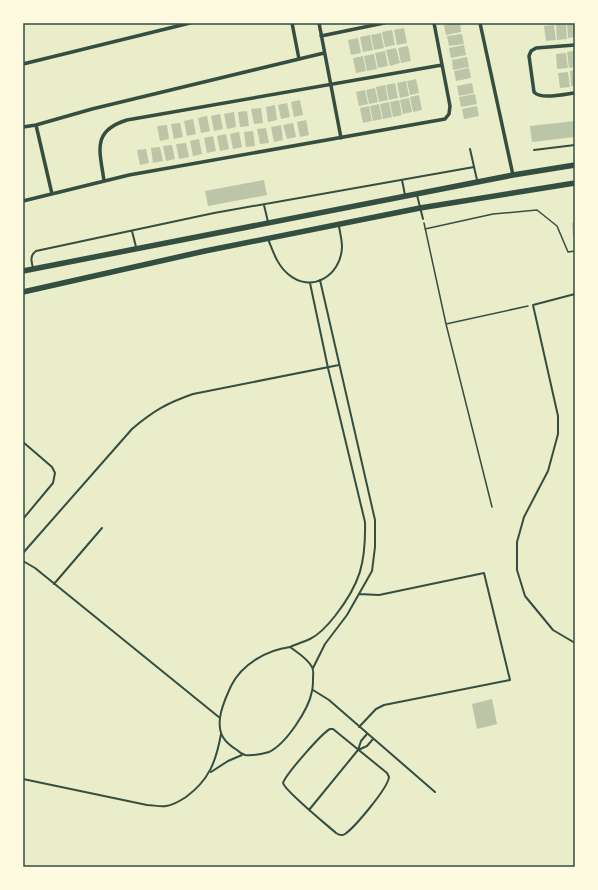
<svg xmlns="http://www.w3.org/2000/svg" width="598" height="890" font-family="'IBM Plex Sans',sans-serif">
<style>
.building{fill:#bcc5a7}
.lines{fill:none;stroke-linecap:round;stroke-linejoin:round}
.path{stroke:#344e41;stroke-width:1.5}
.service{stroke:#344e41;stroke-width:2}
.minor{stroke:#344e41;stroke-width:3.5}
.secondary{stroke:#344e41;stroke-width:5.5}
.neatline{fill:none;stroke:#344e41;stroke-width:1.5}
</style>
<rect width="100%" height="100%" fill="#e9edc9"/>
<!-- building -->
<path class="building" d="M455 23H460L461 32 446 35 444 25Z
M566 23 567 39 557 40 556 24Z
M567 23H575V37L568 38Z
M554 25 556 40 546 41 544 26Z
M404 28 407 43 397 45 394 30Z
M392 30 395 45 385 47 382 32Z
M381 33 384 48 374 50 371 35Z
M462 34 464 44 449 46 447 36Z
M370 35 373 50 363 52 360 37Z
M358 38 361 53 351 55 348 40Z
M464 45 466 55 451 58 449 48Z
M408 46 411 61 401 63 398 48Z
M396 48 400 63 390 66 386 50Z
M385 51 388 66 378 68 375 53Z
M575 51V67L569 68 567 52Z
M566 53 568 68 557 69 556 54Z
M374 54 377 69 367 71 364 56Z
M363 56 366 71 356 73 353 58Z
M467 57 469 67 453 70 452 60Z
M469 68 471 78 456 81 454 71Z
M575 70V86H571L570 71Z
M568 72 570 87 560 88 558 73Z
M416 79 419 93 410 95 407 81Z
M406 81 409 96 400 98 397 83Z
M395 83 398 98 389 100 386 85Z
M472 83 474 93 459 96 457 86Z
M385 85 388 100 379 102 376 87Z
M375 88 378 102 369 104 366 90Z
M365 90 368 104 359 106 356 92Z
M475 94 477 104 461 107 459 97Z
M419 95 422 110 413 112 410 97Z
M409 98 412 112 403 114 400 100Z
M300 100 303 115 294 117 291 102Z
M399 100 402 115 393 117 390 102Z
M389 102 392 117 383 119 380 104Z
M287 103 290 117 281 119 278 105Z
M379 104 382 119 373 121 370 106Z
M275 105 277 120 268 122 266 107Z
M369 106 372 121 363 123 360 108Z
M477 106 479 116 464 119 462 109Z
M261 108 263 123 254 124 251 109Z
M247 111 249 126 240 127 238 112Z
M234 112 236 127 227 129 224 114Z
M220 114 223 129 214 131 211 116Z
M207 116 210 131 201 133 198 118Z
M193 119 196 134 187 136 184 121Z
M306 120 309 135 300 137 297 122Z
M575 121V137L532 142 530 126Z
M180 123 183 137 174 139 171 124Z
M293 123 296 137 287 139 283 125Z
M167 125 169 139 160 141 157 126Z
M281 125 283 140 274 142 271 127Z
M266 128 269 143 260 144 257 129Z
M253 131 255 146 246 147 244 132Z
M239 132 242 147 233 149 230 134Z
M226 134 229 149 220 151 217 136Z
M213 136 216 151 207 153 204 138Z
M199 139 202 154 193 156 190 141Z
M186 143 189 157 179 159 176 144Z
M172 145 175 159 166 161 163 146Z
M160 147 163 161 153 163 151 148Z
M146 149 149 163 140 165 137 150Z
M264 180 267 195 208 206 205 191Z
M572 223H575V236H573Z
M492 699 497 724 477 729 472 704Z"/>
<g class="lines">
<!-- path -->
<path class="path" d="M424 223 446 324 492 507
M425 229 493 214 537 210 557 226 568 252 575 251
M446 324 528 306"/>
<!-- service -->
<path class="service" d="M470 149 477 180
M534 150 575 145
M402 180 405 195
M417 195 423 219
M264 205 268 222
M132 231 136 247
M268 239C273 251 277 265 288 274 311 294 341 276 342 247 342 240 340 233 339 226
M33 268C31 261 30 255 36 251L214 213 474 167
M575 294 533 305 558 416V434L548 471 524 517 517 542V570L525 596 553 630 575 643
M23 442 52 467 55 473 53 483 23 519
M23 553 132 429C153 411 167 403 193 394L339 365
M23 561 35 568 220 718
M54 584 102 528
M359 594 379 595 484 573 510 680 384 705 376 709 359 727
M290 647C296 644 304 642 310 639 320 634 328 625 335 616 360 584 366 563 365 522L328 368 310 283
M290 647C298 653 307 658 312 667 314 670 313 675 313 679 313 683 313 687 312 691 309 709 286 744 269 752 262 754 252 756 245 755 242 754 239 752 237 750 224 742 218 734 220 718 221 707 227 695 231 686 242 664 267 650 290 647Z
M313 668 325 644 347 615 372 571 375 547V520L320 280
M313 690 329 700 435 792
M330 729H333L387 773 389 777C388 788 355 827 345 834 342 836 339 835 336 833 327 825 285 791 283 783 286 774 322 733 330 729Z
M358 750 367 746 373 739
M211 772 228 761 242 755
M23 779 147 805C153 805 160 807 166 806 174 805 180 801 186 797 209 780 216 762 221 734
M309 810 358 750 361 741 367 734"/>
<!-- minor -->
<path class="minor" d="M292 23 299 59
M319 23 341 138
M480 23 513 175
M321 36 384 23
M575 45 536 48 531 51 529 56 534 92C540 100 565 94 575 93
M23 64 190 23
M36 125 52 194
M23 127 36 125 92 109 324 53
M104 181C100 151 91 131 127 120L442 65
M23 201 129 175 445 119 449 114 450 106 434 23"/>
<!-- secondary -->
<path class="secondary" d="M23 271 513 175 575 165
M23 292 205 251 420 208 575 183"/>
</g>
<!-- border -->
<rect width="598" height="890" fill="none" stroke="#fefae0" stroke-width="48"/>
<rect x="24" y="24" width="550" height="842" class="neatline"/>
</svg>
